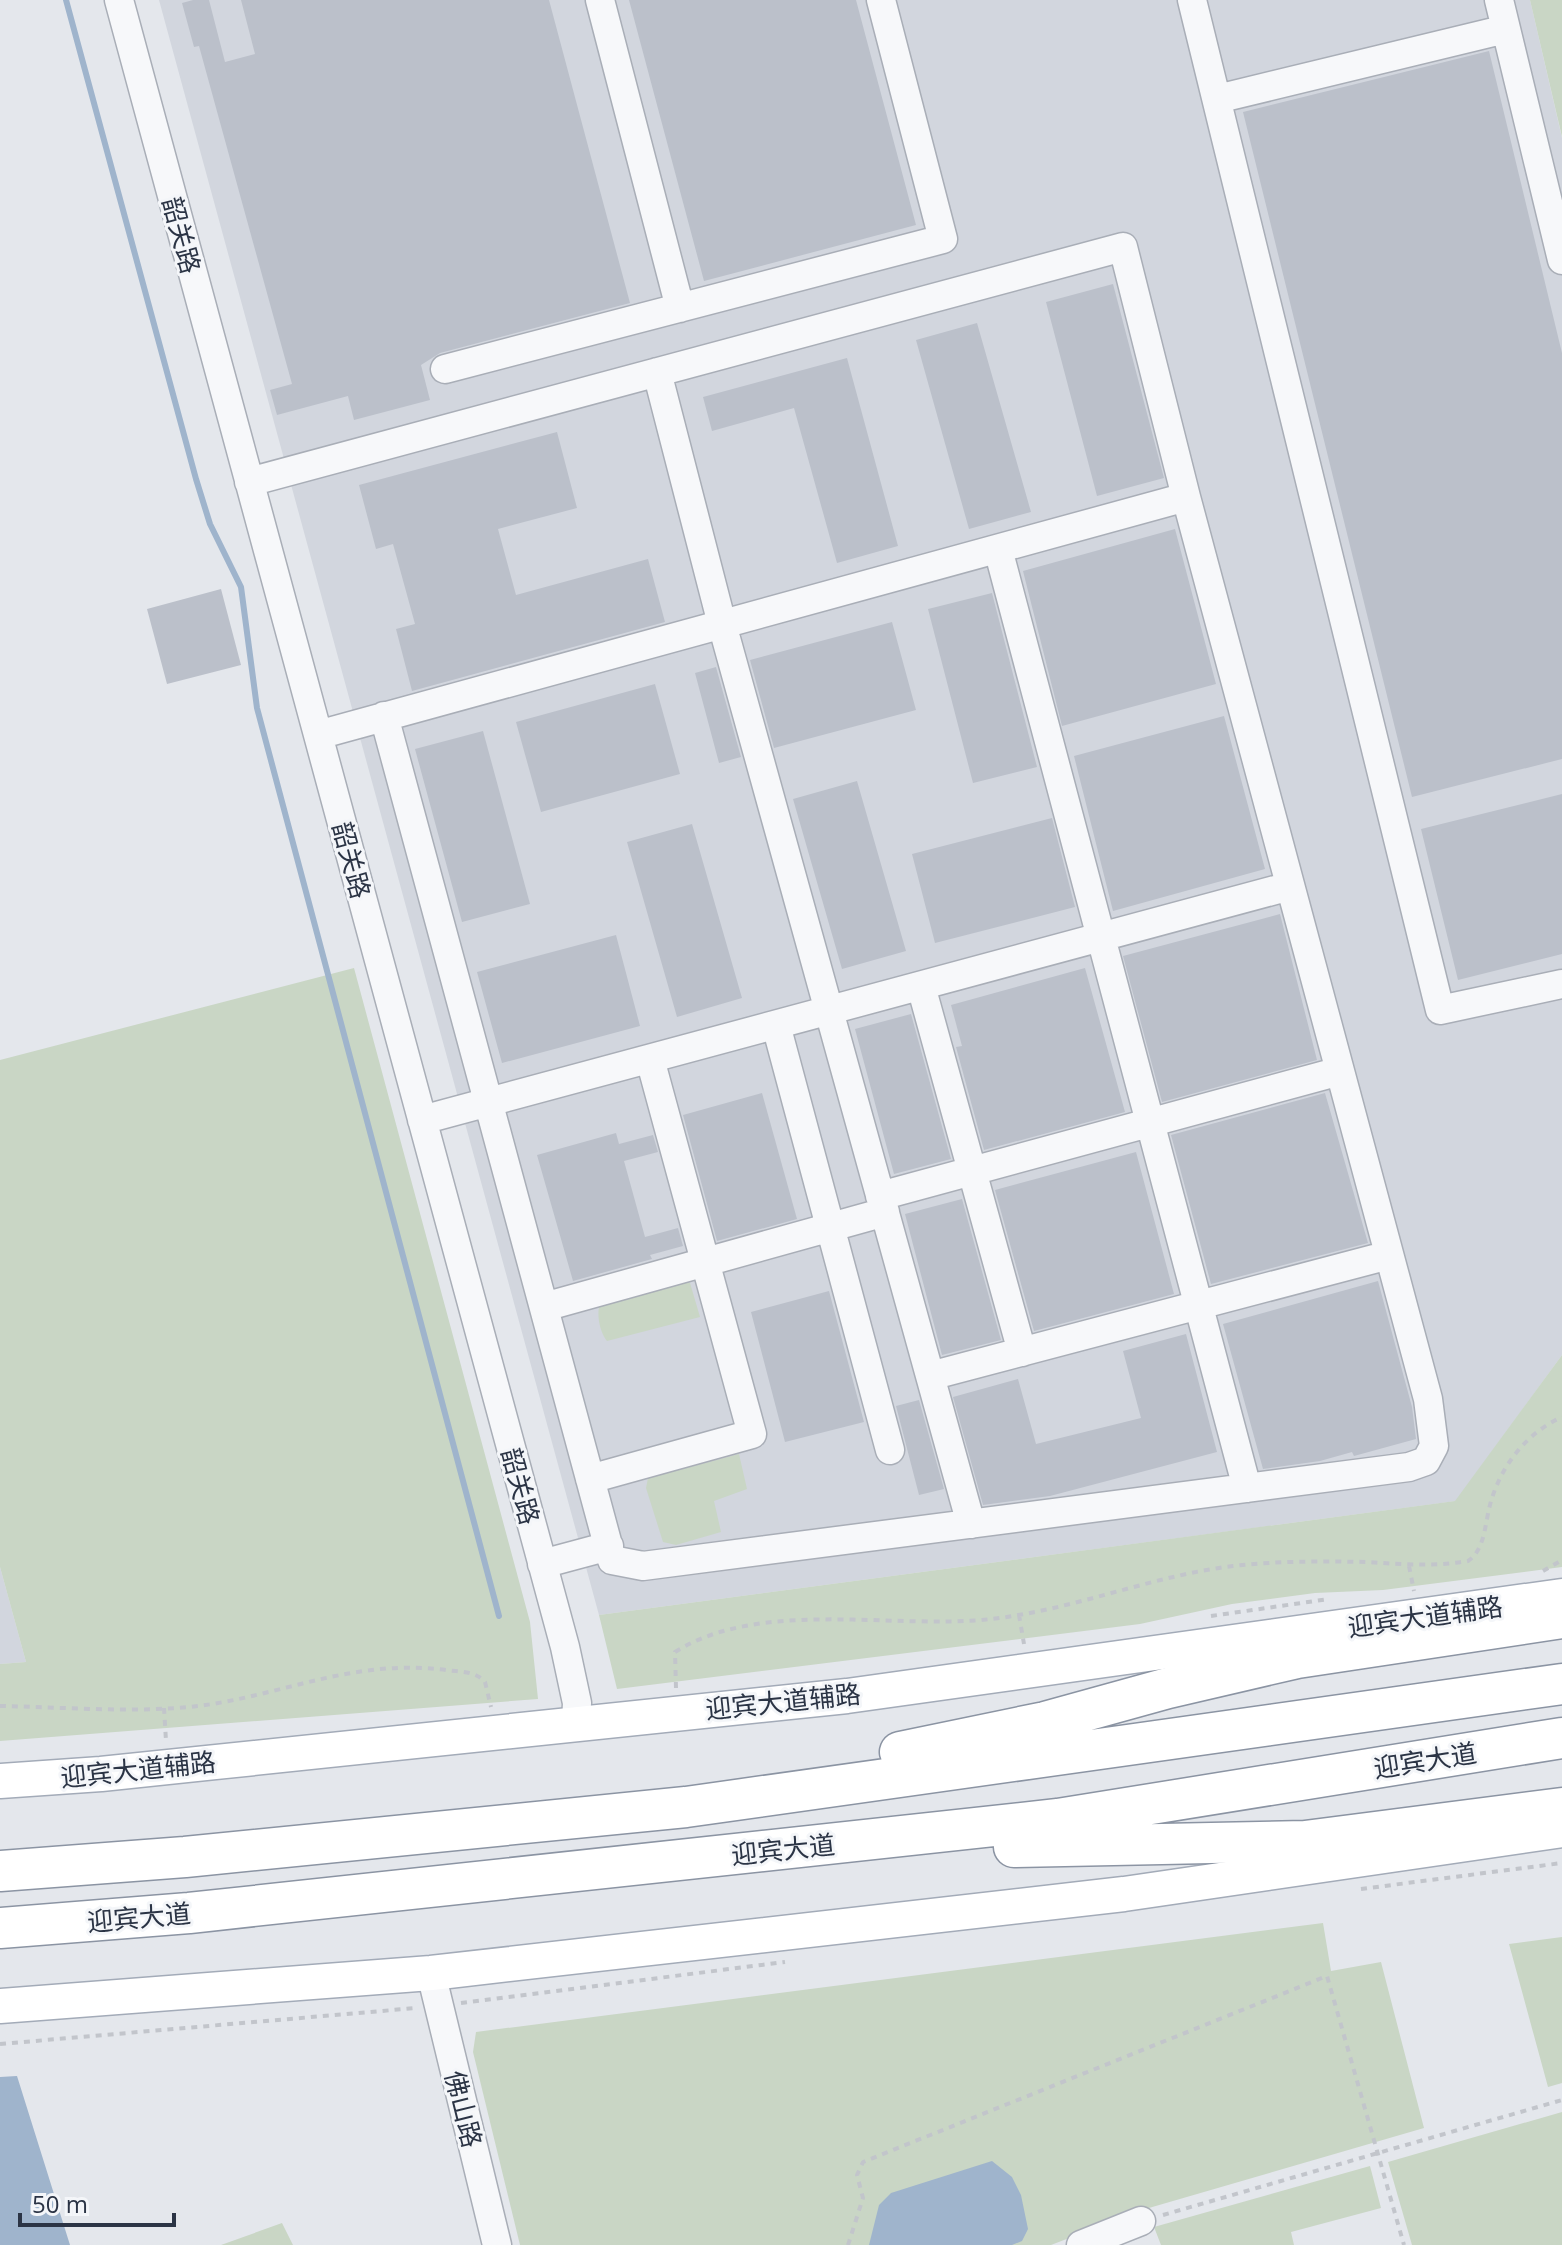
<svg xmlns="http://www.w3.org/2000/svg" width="1562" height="2245" font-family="'Open Sans','Noto Sans SC',sans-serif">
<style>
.built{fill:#d2d6de}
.green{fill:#c9d6c5}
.water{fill:#9fb4cc}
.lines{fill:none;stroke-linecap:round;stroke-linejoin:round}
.stream{stroke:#9fb4cc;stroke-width:6}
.building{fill:#bbc0ca}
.minor-casing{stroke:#a9aeb7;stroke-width:31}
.major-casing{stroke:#a3abb8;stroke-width:37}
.highway-casing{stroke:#8b94a3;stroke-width:43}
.path{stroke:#c2c5cb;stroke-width:4;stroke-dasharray:6 6;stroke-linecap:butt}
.minor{stroke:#f7f8fa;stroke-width:28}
.major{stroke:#fff;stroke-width:34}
.highway{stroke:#fff;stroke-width:40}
.labels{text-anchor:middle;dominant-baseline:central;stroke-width:6;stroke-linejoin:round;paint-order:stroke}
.street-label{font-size:26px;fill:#2b3445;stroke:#f4f6f9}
</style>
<rect width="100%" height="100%" fill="#e4e7ec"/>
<!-- built -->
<path class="built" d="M159 0H1530L1562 138V1355L1456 1501 599 1615Z
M0 1567 26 1662 0 1664Z"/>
<!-- green -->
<path class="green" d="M1530 0H1562V137Z
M354 968 530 1622 538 1699 0 1741V1664L26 1662 0 1567V1060Z
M686 1282 690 1283 700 1317 607 1341C600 1333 596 1314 600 1304Z
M1562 1355V1567L1383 1590 1315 1593 1232 1604 1140 1624 617 1689 599 1615 1455 1501Z
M739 1454 747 1489 714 1501 721 1532 676 1545 663 1542 646 1488 648 1478Z
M1323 1923 1331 1971 1381 1962 1424 2128 1142 2210 1051 2245H520L473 2052 476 2032Z
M1562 1937V2083L1548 2087 1509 1944Z
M1562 2112V2245H1412L1388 2162Z
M1370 2166 1381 2208 1291 2232 1294 2245H1161L1154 2227Z
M282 2223 293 2245H221Z"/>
<!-- water -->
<path class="water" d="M17 2076 70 2245H0V2077Z
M992 2161 1012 2177 1021 2195 1028 2229 1022 2241 1012 2245H869L879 2205 891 2193Z"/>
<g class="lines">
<!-- stream -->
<path class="stream" d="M66 0 196 479 210 524 241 587 257 708 499 1616"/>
</g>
<!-- building -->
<path class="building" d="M193 0H209L225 62 255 54 241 0H549L630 303 440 353 421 365 430 400 354 420 348 396 277 415 270 390 292 384 199 46 194 47 182 3Z
M629 0H856L916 225 704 281Z
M1489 51 1562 353V759L1412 797 1243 112Z
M1113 284 1164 478 1097 496 1046 302Z
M977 323 1031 512 969 529 916 340Z
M847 358 898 546 837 563 794 408 712 431 703 397Z
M557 432 577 508 498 529 516 595 648 559 665 622 412 691 396 629 415 624 393 544 376 549 359 485Z
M1175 529 1216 684 1062 726 1023 571Z
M221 589 241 665 167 684 147 609Z
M992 593 1037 767 973 783 928 609Z
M892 622 916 710 774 748 750 660Z
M716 667 741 757 719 763 695 673Z
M655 684 680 774 541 812 516 722Z
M1224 716 1265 869 1113 911 1074 756Z
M483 731 530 904 462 922 415 749Z
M857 781 906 951 842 969 793 799Z
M1562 794V954L1458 980 1421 829Z
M1052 818 1075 907 935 943 912 854Z
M692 824 742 998 677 1017 627 842Z
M1280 914 1317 1060 1162 1102 1123 956Z
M616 935 640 1026 502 1063 477 972Z
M1085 968 1125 1112 984 1150 956 1047 962 1046 951 1005Z
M911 1014 951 1159 894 1174 855 1029Z
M762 1093 797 1219 717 1241 683 1115Z
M1325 1093 1368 1243 1211 1284 1171 1135Z
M616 1133 619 1144 653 1135 658 1152 624 1161 645 1237 678 1228 683 1246 650 1255 652 1259 573 1281 537 1155Z
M1136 1152 1174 1294 1034 1331 995 1190Z
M962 1199 1001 1340 942 1355 905 1214Z
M1378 1281 1412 1407 1416 1439 1354 1456 1352 1452 1320 1461 1263 1469 1223 1324Z
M829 1291 864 1422 785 1442 751 1312Z
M1186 1334 1217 1452 1050 1496 983 1505 953 1397 1018 1379 1036 1444 1141 1418 1123 1351Z
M919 1400 944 1489 919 1495 896 1406Z"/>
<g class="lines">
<!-- minor casing -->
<g class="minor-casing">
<path id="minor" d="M119 0 565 1647 577 1703 576 1722
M600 0 680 308
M1192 0 1440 1010 1562 984
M1499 0 1562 260
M1217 99 1506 29
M445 369 943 239 881 0
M657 372 722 624 971 1524
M249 482 1123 247 1186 497 1428 1399 1434 1446 1426 1461 1409 1467 643 1566 612 1560 384 716
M998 549 1247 1488
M318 735 1186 497
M921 986 1022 1352
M776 1025 890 1450
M422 1120 1290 886
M880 1196 1340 1071
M544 1307 885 1212
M930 1376 1389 1255
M590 1479 752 1434 650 1059
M542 1564 609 1546
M431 1973 497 2245
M1081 2245 1141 2221"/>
</g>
<!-- major casing -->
<g class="major-casing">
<path id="major" d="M0 1781 101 1774 847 1696 1562 1596
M0 2006 431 1973 1124 1894 1562 1830"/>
</g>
<!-- highway casing -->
<g class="highway-casing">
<path id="highway" d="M900 1752 1045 1722 1168 1688 1297 1658 1562 1618
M1014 1847 1305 1841 1562 1808
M0 1871 185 1857 686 1807 1562 1684
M0 1928 189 1913 1058 1819 1562 1738"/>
</g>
<!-- path -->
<path class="path" d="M1409 1566 1414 1591
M1543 1571 1562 1560
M1019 1615 1024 1644
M1211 1616 1329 1599
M676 1688 675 1652C761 1598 894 1630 991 1619 1073 1610 1151 1576 1233 1566 1277 1561 1322 1561 1366 1562 1401 1564 1433 1567 1468 1561 1485 1550 1485 1523 1490 1505 1500 1467 1526 1433 1562 1417
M0 1706C58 1707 118 1712 177 1708 271 1702 346 1657 446 1670 460 1672 476 1671 485 1682L491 1707
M164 1708 166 1741
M1361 1889 1562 1863
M461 2003 785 1962
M0 2044 416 2008
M1163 2215 1562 2100
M848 2245 863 2198 857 2175 863 2162 1327 1976 1404 2245"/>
<!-- minor -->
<use href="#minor" class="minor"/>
<!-- major -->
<use href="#major" class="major"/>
<!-- highway -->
<use href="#highway" class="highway"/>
</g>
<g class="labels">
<!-- street labels -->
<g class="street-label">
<text transform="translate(182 235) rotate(75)">韶关路</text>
<text transform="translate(352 860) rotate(75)">韶关路</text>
<text transform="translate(521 1486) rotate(75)">韶关路</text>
<text transform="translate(1425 1616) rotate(-8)">迎宾大道辅路</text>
<text transform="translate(783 1701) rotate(-6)">迎宾大道辅路</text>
<text transform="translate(1425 1760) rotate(-9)">迎宾大道</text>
<text transform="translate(138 1769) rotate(-6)">迎宾大道辅路</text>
<text transform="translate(783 1849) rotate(-6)">迎宾大道</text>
<text transform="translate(139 1917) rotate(-5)">迎宾大道</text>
<text transform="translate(464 2109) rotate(76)">佛山路</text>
</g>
</g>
<!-- scale -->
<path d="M20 2213v12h154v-12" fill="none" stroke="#2b3445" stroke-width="4"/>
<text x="32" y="2213" font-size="24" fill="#2b3445" stroke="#f4f6f9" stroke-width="6" paint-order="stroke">50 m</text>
</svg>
